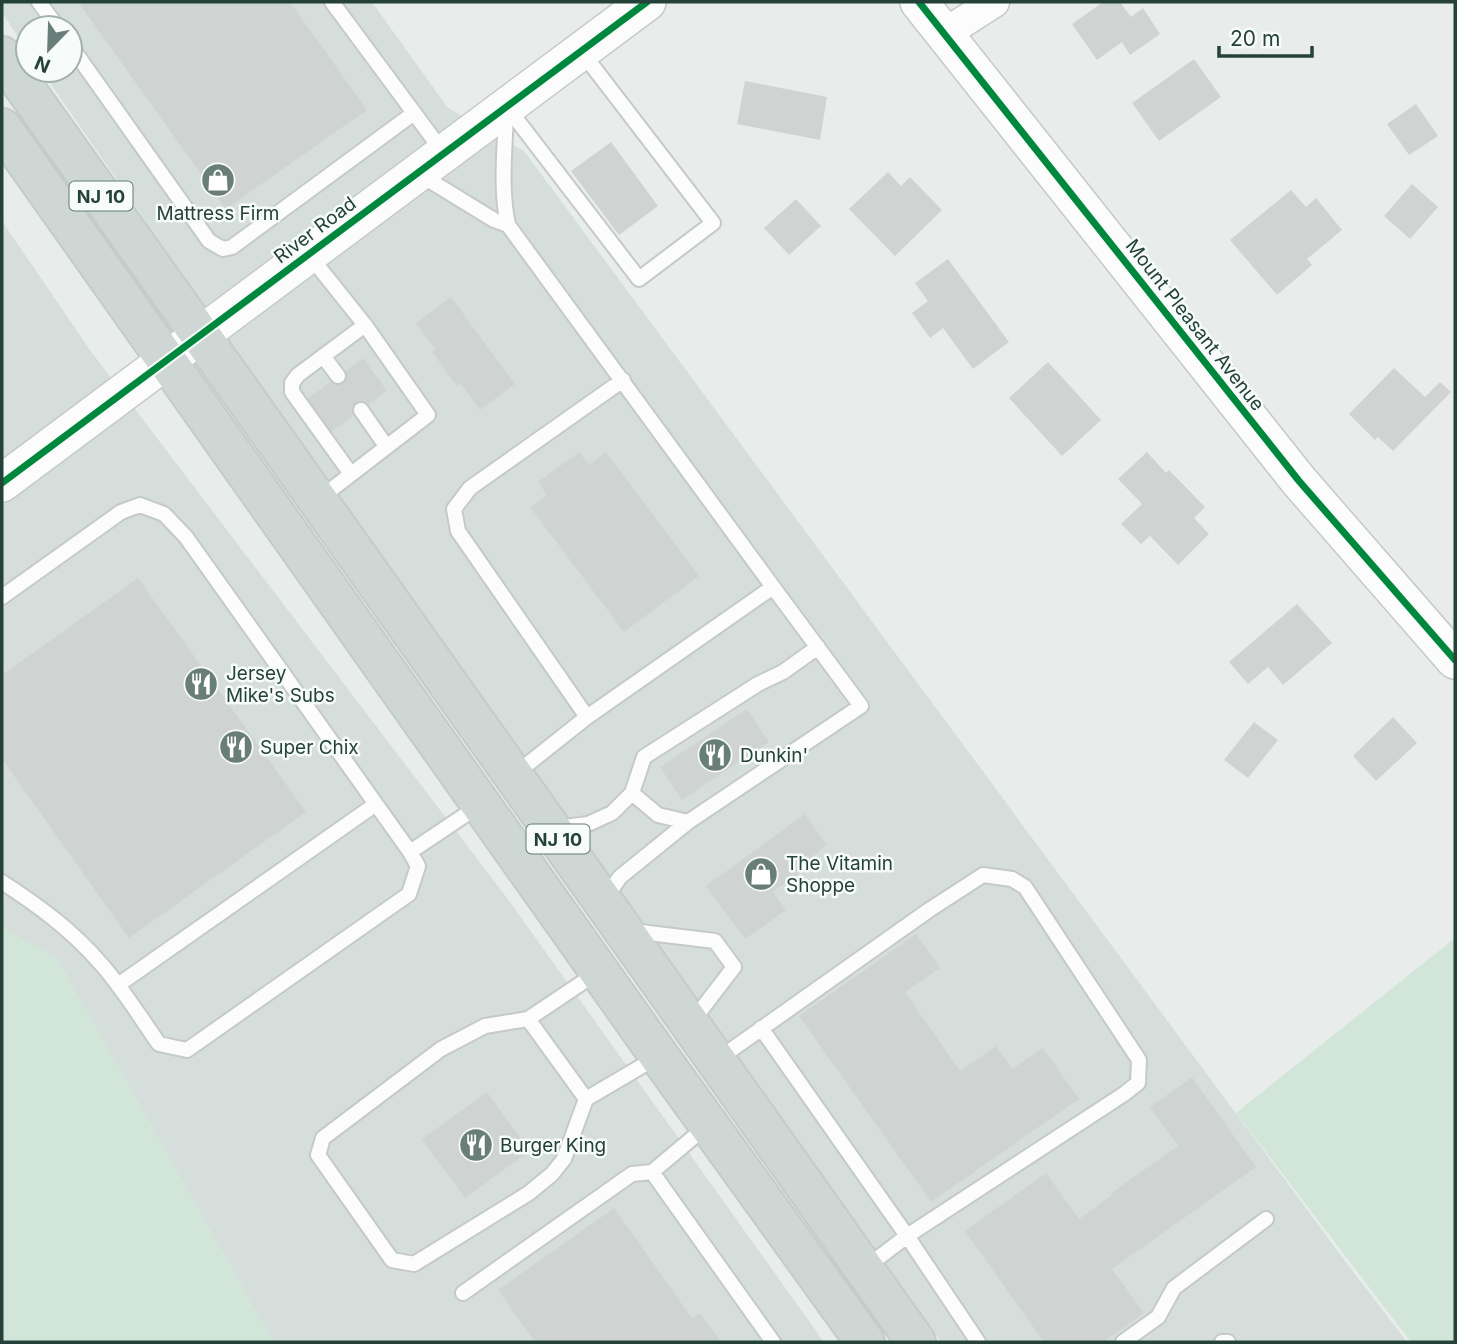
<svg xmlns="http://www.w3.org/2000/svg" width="1457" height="1344" font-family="Inter,sans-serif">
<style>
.built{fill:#d6dedb}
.green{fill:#d1e6d8}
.building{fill:#cfd4d2}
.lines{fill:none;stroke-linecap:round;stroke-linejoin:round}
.service-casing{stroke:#c5cac8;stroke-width:18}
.minor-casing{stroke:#c5cac8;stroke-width:33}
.tertiary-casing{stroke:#c5cac8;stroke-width:40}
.primary-casing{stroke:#c3ccc9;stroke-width:42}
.service{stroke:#fcfcfc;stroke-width:14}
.minor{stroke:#fcfcfc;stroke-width:30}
.tertiary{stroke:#fcfcfc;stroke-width:37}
.primary{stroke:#cfd7d5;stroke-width:38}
.cycleway-casing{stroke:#f7fbf9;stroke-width:11}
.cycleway{stroke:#00873e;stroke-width:7}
.labels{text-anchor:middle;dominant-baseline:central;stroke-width:5;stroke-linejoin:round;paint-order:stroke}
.shield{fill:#f7fbf9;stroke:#637a73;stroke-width:2}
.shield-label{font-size:18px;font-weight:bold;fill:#24423a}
.poi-label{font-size:19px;fill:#24423a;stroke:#f7fbf9;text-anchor:start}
.street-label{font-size:19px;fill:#24423a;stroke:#f7fbf9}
</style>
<rect width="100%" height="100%" fill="#e8edeb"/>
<!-- built -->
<path class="built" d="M2 2H372L448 108 524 151 1348 1265 1407 1342H941L472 693 41 70H70V28H28V51L2 13Z
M2 221 90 350 510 902 824 1342H273L57 959 2 928Z"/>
<!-- green -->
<path class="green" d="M2 928 57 959 273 1342H2Z
M1455 938V1342H1411L1236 1113Z"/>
<!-- building -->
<path class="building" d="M78 2H290L367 110 226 209Z
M1103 2H1120L1131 17 1143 8 1160 34 1130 55 1122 42 1097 60 1072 24Z
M1194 59 1221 97 1159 141 1132 103Z
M745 81 827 97 820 140 737 124Z
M1416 104 1438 136 1409 155 1387 124Z
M611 142 658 206 619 235 571 171Z
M888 172 901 186 910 177 942 210 895 256 849 209Z
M1412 184 1438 207 1410 239 1384 216Z
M1291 190 1306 207 1316 198 1342 230 1307 259 1312 265 1277 295 1230 240Z
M796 199 821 226 789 255 764 228Z
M948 259 1009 342 973 369 943 328 930 338 912 313 928 301 915 283Z
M451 297 515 384 480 410 460 383 457 386 432 352 435 349 416 323Z
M363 358 387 391 331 432 307 399Z
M1048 362 1101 420 1062 456 1009 398Z
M1394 368 1425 397 1440 382 1451 392 1393 451 1378 437 1375 440 1349 414Z
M579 452 589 465 606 452 699 576 624 632 530 507 547 495 538 482Z
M1147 452 1166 473 1169 470 1205 507 1194 518 1209 534 1178 565 1150 536 1141 544 1121 524 1142 504 1118 479Z
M138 578 306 812 129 938 2 759V675Z
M1297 604 1332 643 1283 685 1268 667 1248 684 1229 662Z
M747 709 769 742 682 800 660 767Z
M1393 717 1417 743 1376 781 1353 756Z
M1254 722 1278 740 1248 778 1224 760Z
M805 814 827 845 812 857 816 861 773 892 786 910 745 939 706 886Z
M916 934 940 968 905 992 960 1071 996 1046 1012 1069 1043 1048 1079 1099 931 1202 799 1016Z
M1192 1077 1256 1167 1112 1269 1144 1313 1103 1342H1044L965 1231 1046 1173 1079 1219 1112 1195 1111 1193 1178 1146 1150 1107Z
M487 1092 530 1151 465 1198 422 1139Z
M614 1208 692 1318 700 1313 721 1342H535L498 1290Z"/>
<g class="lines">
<!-- service casing -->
<g class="service-casing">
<path id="service" d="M39 2 58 28
M332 2 443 152
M70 45 209 241 223 249 232 247 414 113
M507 107 639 279 713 223 581 51
M506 111C505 150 500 187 508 225L773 587 587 717 514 775
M419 174 494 220 508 225
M309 255 365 325 428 415 319 499
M323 356 338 376
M361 410 386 446
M351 474 292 392V383L298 375 365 325
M2 597 121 512 140 505 164 514 186 537 410 852
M587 717 458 531 454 509 470 488 623 380
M632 793 658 815 688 822
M556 828 588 824 612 813 632 793 644 757 758 684 783 672 818 647
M2 882C39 906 73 931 102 965 123 989 140 1017 159 1044L187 1050 409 894 418 866 410 852 480 805
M605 899 620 877 688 822 861 706 773 587
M632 931 715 941 734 967 691 1023
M598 972 528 1019 485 1026 441 1049 323 1138 318 1155 392 1260 414 1264 529 1193 552 1174 564 1159 586 1099 659 1056
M118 985 376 804
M528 1019 586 1099
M761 1028 907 1236 978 1342
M717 1060 929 910 983 875 1012 879 1025 887 1139 1060 1138 1083 1124 1094 907 1236 865 1268
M652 1172 773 1342
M463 1293 632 1174 652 1172 708 1125
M1123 1342 1158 1317 1174 1288 1266 1219
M1222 1342H1228"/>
</g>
<!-- minor casing -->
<g class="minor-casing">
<path id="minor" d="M944 34 994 2"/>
</g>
<!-- tertiary casing -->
<g class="tertiary-casing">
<path id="tertiary" d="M919 2 1299 481 1455 660
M2 483 647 2"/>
</g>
<!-- primary casing -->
<g class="primary-casing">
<path id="primary" d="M2 56 916 1342
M2 128 659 1056 865 1342"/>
</g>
<!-- service -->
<use href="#service" class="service"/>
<!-- minor -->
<use href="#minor" class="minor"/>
<!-- tertiary -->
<use href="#tertiary" class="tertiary"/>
<!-- primary -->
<use href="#primary" class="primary"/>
<!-- cycleway casing -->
<g class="cycleway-casing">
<path id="cycleway" d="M919 2 1299 481 1455 660
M2 483 647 2"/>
</g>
<!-- cycleway -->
<use href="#cycleway" class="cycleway"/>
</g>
<!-- icons -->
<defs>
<g id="shop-disc" transform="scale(1.75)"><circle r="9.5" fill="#697e78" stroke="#f7fbf9"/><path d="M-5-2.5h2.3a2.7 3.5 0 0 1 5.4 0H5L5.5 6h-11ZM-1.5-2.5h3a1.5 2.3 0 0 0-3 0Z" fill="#fff"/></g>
<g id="restaurant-disc" transform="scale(1.75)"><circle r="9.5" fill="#697e78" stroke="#f7fbf9"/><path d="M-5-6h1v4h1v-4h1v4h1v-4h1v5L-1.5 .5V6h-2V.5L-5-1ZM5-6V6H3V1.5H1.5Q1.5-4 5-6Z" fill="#fff"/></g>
</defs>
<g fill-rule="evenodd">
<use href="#shop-disc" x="218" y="180"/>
<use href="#restaurant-disc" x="201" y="684"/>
<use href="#restaurant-disc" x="236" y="747"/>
<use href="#restaurant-disc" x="715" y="755"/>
<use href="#shop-disc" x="761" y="874"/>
<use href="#restaurant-disc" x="476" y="1145"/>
</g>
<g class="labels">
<!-- shield labels -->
<g class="shield">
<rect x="69.5" y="181.5" width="63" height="29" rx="5"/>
<rect x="526.5" y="824.5" width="63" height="29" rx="5"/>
</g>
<g class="shield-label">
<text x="101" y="196">NJ 10</text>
<text x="558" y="839">NJ 10</text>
</g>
<!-- poi labels -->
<g class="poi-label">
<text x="218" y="213" text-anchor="middle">Mattress Firm</text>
<text x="226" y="673">Jersey<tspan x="226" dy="22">Mike's Subs</tspan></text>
<text x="260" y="747">Super Chix</text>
<text x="740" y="755">Dunkin'</text>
<text x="786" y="863">The Vitamin<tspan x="786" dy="22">Shoppe</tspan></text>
<text x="500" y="1145">Burger King</text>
</g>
<!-- street labels -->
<g class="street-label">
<text transform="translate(315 230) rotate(-37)">River Road</text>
<text transform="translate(1195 325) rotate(52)">Mount Pleasant Avenue</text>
</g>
</g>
<!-- border -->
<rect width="1457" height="1344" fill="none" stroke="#24423a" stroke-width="7"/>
<!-- north arrow -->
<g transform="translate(49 49) rotate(203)"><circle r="33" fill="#f7fbf9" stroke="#a3b1ad" stroke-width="2"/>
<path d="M0-5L12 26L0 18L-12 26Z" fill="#697e78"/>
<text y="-10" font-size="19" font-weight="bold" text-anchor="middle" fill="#24423a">N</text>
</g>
<!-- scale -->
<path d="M1219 46v10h93v-10" fill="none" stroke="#24423a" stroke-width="3.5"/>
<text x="1230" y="46" font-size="21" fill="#24423a" stroke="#f7fbf9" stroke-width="5" paint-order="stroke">20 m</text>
</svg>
